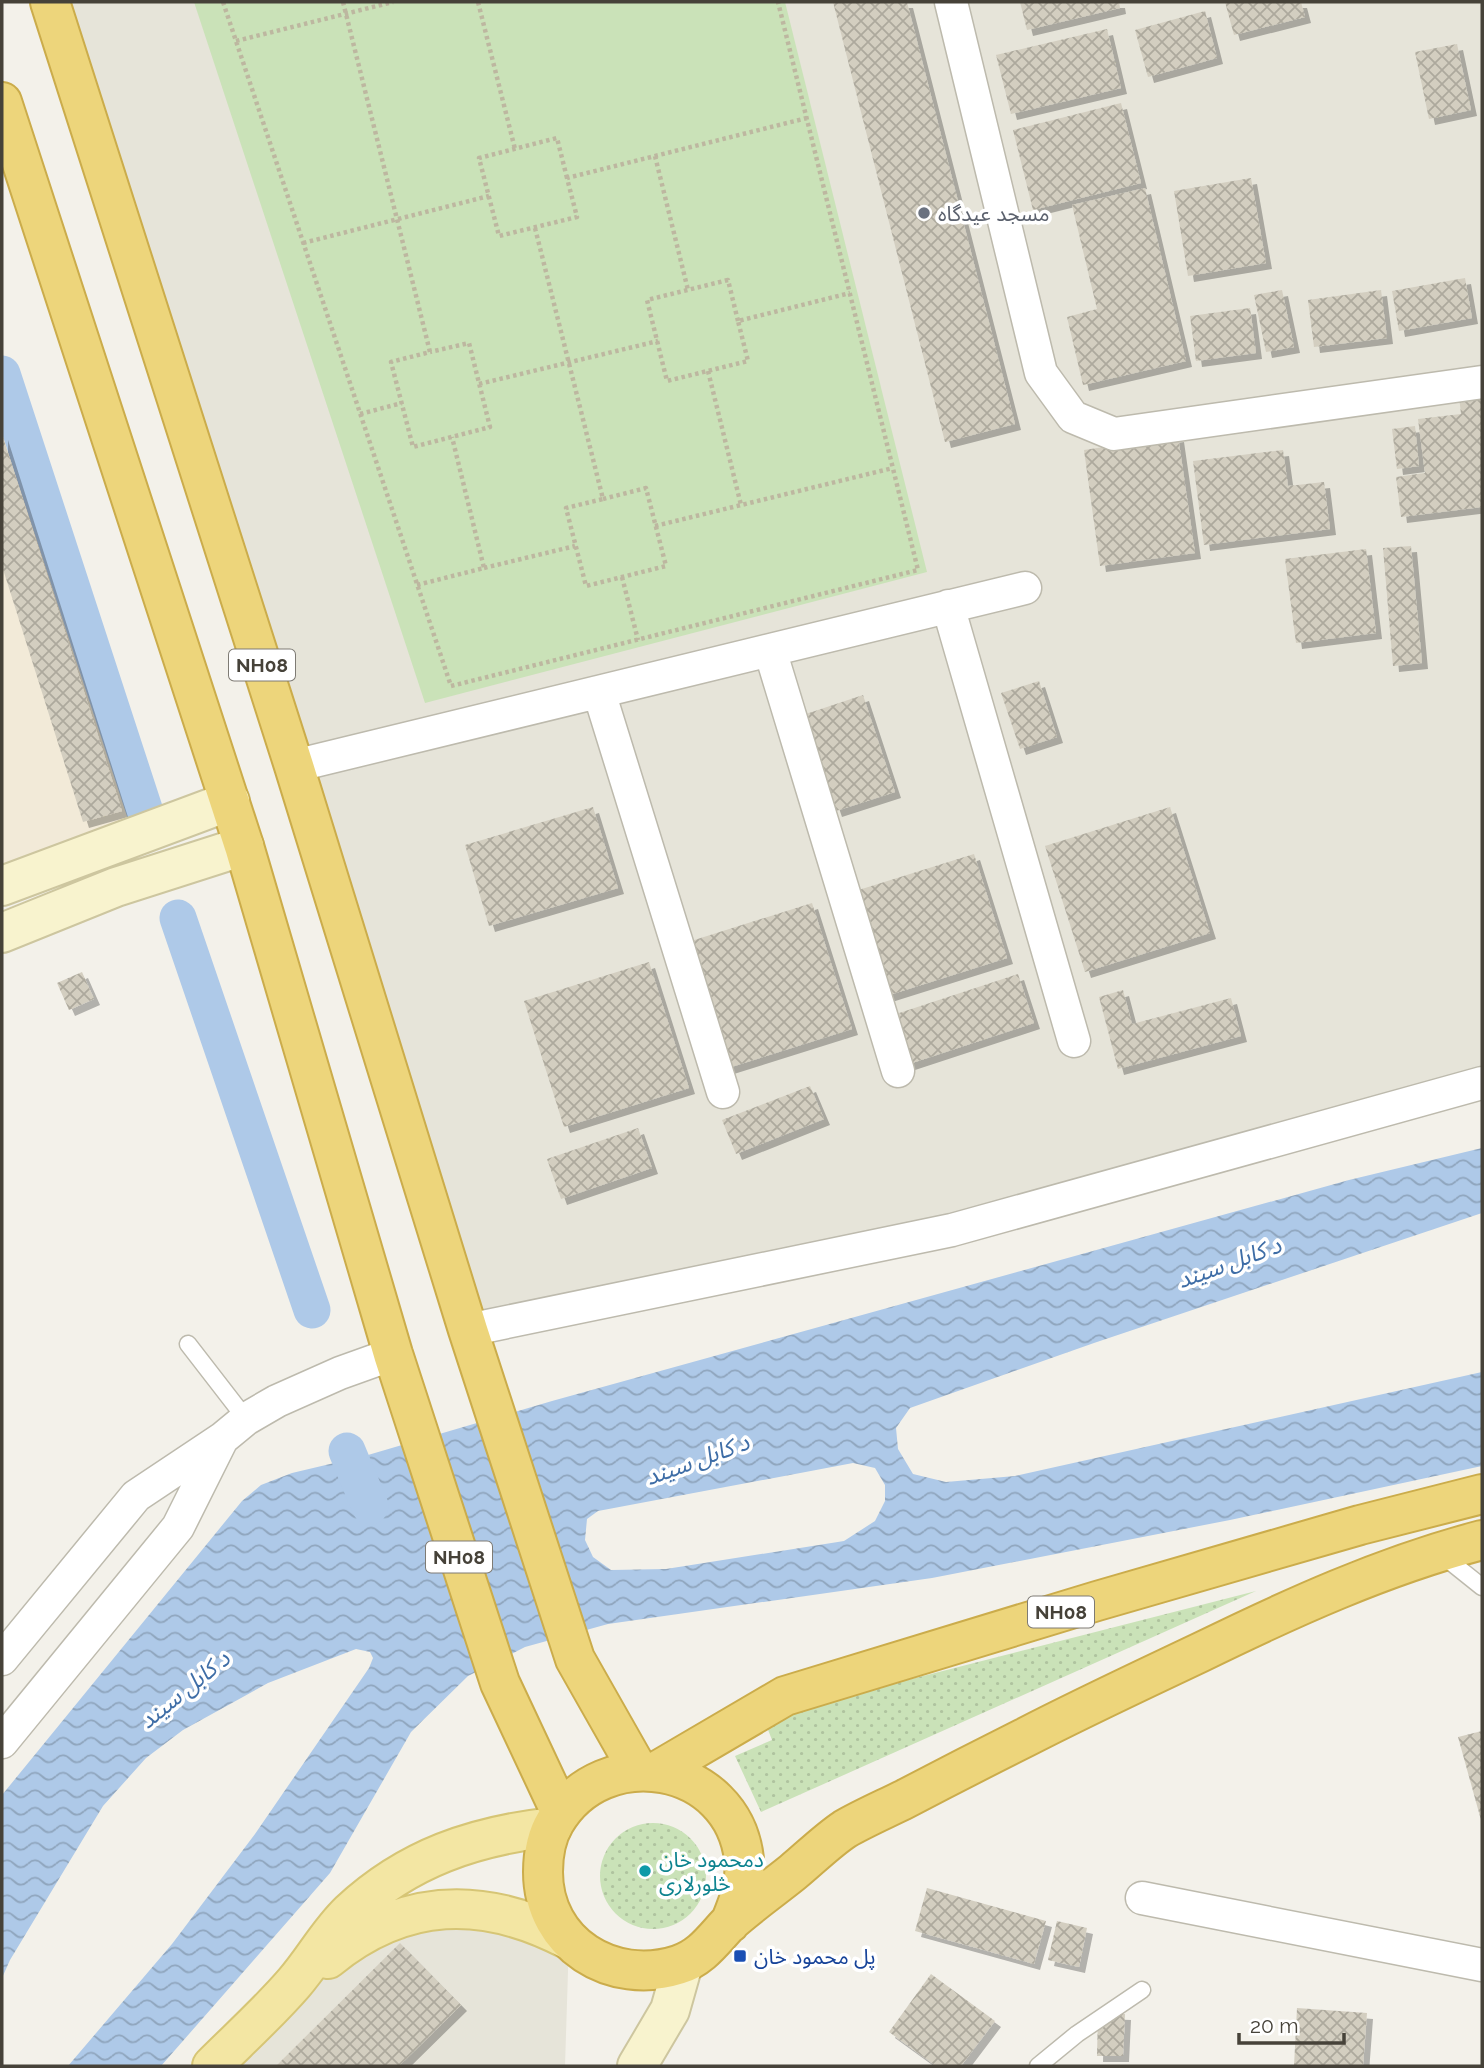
<svg xmlns="http://www.w3.org/2000/svg" width="1484" height="2068" font-family="Raleway,'Noto Sans Arabic',sans-serif">
<style>
.residential{fill:#e6e4d9}
.commercial{fill:#f2ead8}
.grass{fill:url(#grass-dots)}
.park{fill:#cae2b8}
.water{fill:url(#water-waves);fill-rule:evenodd}
.lines{fill:none;stroke-linecap:round;stroke-linejoin:round}
.canal{stroke:#aec9e8;stroke-width:37}
.building{fill:url(#building-cross-hatch);filter:url(#shadow)}
.lane-casing{stroke:#bdbaad;stroke-width:19}
.street-casing{stroke:#bdbaad;stroke-width:35}
.secondary-casing{stroke:#cdc69f;stroke-width:42}
.primary-casing{stroke:#d6c575;stroke-width:42}
.highway-casing{stroke:#cbac4b;stroke-width:42}
.path{stroke:#bdb7a0;stroke-width:4.5;stroke-dasharray:3.5 3.5;stroke-linecap:butt}
.lane{stroke:#fff;stroke-width:16}
.street{stroke:#fff;stroke-width:32}
.secondary{stroke:#f8f3ce;stroke-width:38}
.primary{stroke:#f3e6a3;stroke-width:38}
.highway{stroke:#edd57b;stroke-width:38}
.worship-dot{fill:#6b7280;stroke:#fff;stroke-width:2.5}
.culture-dot{fill:#0f9aa8;stroke:#fff;stroke-width:2.5}
.transit-dot{fill:#1a4fb4;stroke:#fff;stroke-width:2.5}
.labels{text-anchor:middle;dominant-baseline:central;stroke-width:7;stroke-linejoin:round;paint-order:stroke}
.shield{fill:#fff;stroke:#7e7b74;stroke-width:2}
.shield-label{font-size:19px;font-weight:bold;fill:#464239}
.worship-label{font-size:21px;fill:#5b616d;stroke:#fff;text-anchor:start}
.culture-label{font-size:21px;fill:#0d838f;stroke:#fff;text-anchor:start}
.transit-label{font-size:21px;fill:#164399;stroke:#fff;text-anchor:start}
.water-label{font-size:23px;font-style:italic;fill:#3e6da6;stroke:#fff}
</style>
<defs>
<pattern id="grass-dots" width="8" height="8" patternUnits="userSpaceOnUse" patternTransform="scale(1.75)"><rect width="8" height="8" fill="#cae2b8"/><path d="M2 2h.1M6 6h.1" fill="none" stroke="#afc39f" stroke-width="1.8" stroke-linecap="round"/></pattern>
<pattern id="water-waves" width="16" height="10" patternUnits="userSpaceOnUse" patternTransform="scale(1.75)"><rect width="16" height="10" fill="#aec9e8"/><path d="M0 5q4-4 8 0t8 0" fill="none" stroke="#8fa5bd"/></pattern>
<pattern id="building-cross-hatch" width="8" height="8" patternUnits="userSpaceOnUse" patternTransform="scale(1.75)"><rect width="8" height="8" fill="#d3cec0"/><path d="M0 0l8 8M0 8l8-8" fill="none" stroke="#ada99d"/></pattern>
<filter id="shadow"><feDropShadow dx="6" dy="6" stdDeviation="0" flood-color="#0004"/></filter>
</defs>
<rect width="100%" height="100%" fill="#f3f1ea"/>
<!-- residential -->
<path class="residential" d="M50 2H1482V1083L952 1230 468 1330Z
M409 1915 569 1940 565 2066H212L295 1982Z"/>
<!-- commercial -->
<path class="commercial" d="M2 426 131 818 2 865Z"/>
<!-- grass -->
<path class="grass" d="M1256 1591 761 1812 735 1756 772 1740 763 1717Z
M600 1876a53 53 0 1 1 106 0a53 53 0 1 1-106 0Z"/>
<!-- park -->
<path class="park" d="M194 2H785L927 572 425 703Z"/>
<!-- water -->
<path class="water" d="M1482 1148V1213L1094 1343 910 1408 896 1428 898 1449 913 1474 946 1482 1015 1476 1482 1372V1466L1230 1520 932 1578 608 1624 525 1647 468 1676 411 1732 330 1873 161 2066H68L172 1944 255 1834 369 1668 373 1658 370 1652 356 1649 268 1683 183 1730 146 1758 103 1806 10 1960 2 1978V1795L242 1501 261 1485 292 1473 368 1455 552 1401 1349 1180ZM853 1463 875 1468 885 1485V1501L875 1521 844 1541 666 1569 611 1570 593 1557 585 1540 587 1519 598 1511Z"/>
<g class="lines">
<!-- canal -->
<path class="canal" d="M2 374 147 818
M178 918 312 1310
M347 1451 370 1506"/>
</g>
<!-- building -->
<path class="building" d="M833 2H907L1015 424 945 442Z
M1020 2H1119L1120 8 1027 30Z
M1225 2H1301L1305 17 1234 35Z
M1205 11 1217 58 1148 77 1135 30Z
M1107 29 1121 88 1011 114 996 55Z
M1457 44 1471 110 1429 119 1415 52Z
M1121 103 1141 183 1033 210 1013 130Z
M1251 178 1266 263 1188 276 1174 191Z
M1145 188 1186 361 1083 385 1067 317 1097 309 1072 205Z
M1465 278 1472 318 1399 331 1392 291Z
M1282 290 1294 347 1266 352 1254 295Z
M1381 290 1387 338 1314 347 1308 300Z
M1250 308 1256 353 1196 361 1190 316Z
M1482 393V507L1401 517 1396 477 1425 473 1418 419 1461 414 1459 396Z
M1415 426 1419 466 1397 469 1392 429Z
M2 434 122 811 83 822 2 566Z
M1178 436 1195 553 1100 566 1084 450Z
M1283 450 1288 486 1324 482 1330 529 1204 545 1193 461Z
M1411 546 1422 663 1393 666 1383 548Z
M1366 549 1376 633 1296 643 1285 559Z
M1039 681 1057 737 1020 749 1001 693Z
M863 695 895 792 836 811 803 715Z
M593 807 618 888 489 926 465 845Z
M1170 807 1210 933 1085 972 1045 846Z
M974 854 1007 958 883 997 849 893Z
M812 903 852 1029 728 1068 688 942Z
M649 962 689 1088 564 1127 524 1001Z
M82 972 94 999 69 1010 57 983Z
M1018 974 1034 1023 903 1066 887 1017Z
M1123 990 1132 1024 1231 998 1241 1036 1118 1069 1099 997Z
M810 1086 824 1119 736 1154 722 1120Z
M638 1128 652 1168 561 1199 547 1159Z
M1482 1731V1820H1481L1458 1737Z
M927 1888 1046 1921 1034 1964 915 1931Z
M1057 1921 1087 1928 1079 1967 1048 1960Z
M400 1943 461 2005 399 2066H276Z
M931 1974 995 2021 961 2066H936L889 2032Z
M1297 2008 1367 2013 1363 2066H1294Z
M1098 2013 1125 2014 1123 2056H1097Z"/>
<g class="lines">
<!-- lane casing -->
<g class="lane-casing">
<path id="lane" d="M188 1344 246 1419
M1442 1555 1482 1587
M1038 2066 1077 2034 1142 1990"/>
</g>
<!-- street casing -->
<g class="street-casing">
<path id="street" d="M951 2 1041 373 1073 417 1114 434 1482 382
M948 606 1074 1041
M770 650 898 1071
M599 692 723 1092
M294 766 1025 588
M468 1330 952 1230 1482 1083
M2 1659 136 1496 223 1438 246 1419 277 1401 340 1373 393 1354
M2 1742 178 1527 222 1439
M1142 1898 1482 1965"/>
</g>
<!-- secondary casing -->
<g class="secondary-casing">
<path id="secondary" d="M2 886 230 801
M2 933 116 887 244 846
M637 2066 670 2010 683 1964"/>
</g>
<!-- primary casing -->
<g class="primary-casing">
<path id="primary" d="M328 1959C404 1897 483 1895 569 1940
M212 2066C239 2039 269 2012 294 1983 314 1960 328 1933 350 1912 408 1858 474 1836 552 1827"/>
</g>
<!-- highway casing -->
<g class="highway-casing">
<path id="highway" d="M50 2 294 766 468 1330 575 1659 638 1770
M2 102 244 846 393 1354 500 1683 561 1813
M657 1771 785 1696 1097 1601 1360 1525 1482 1494
M730 1923C738 1903 747 1882 744 1859 733 1762 603 1740 555 1822 546 1837 543 1855 543 1872 543 1944 612 1986 678 1965 701 1958 713 1940 729 1923 749 1905 772 1889 793 1872 810 1858 827 1841 845 1829 864 1818 885 1809 905 1799 945 1778 984 1758 1024 1738 1082 1708 1140 1681 1199 1653 1291 1608 1383 1566 1482 1540"/>
</g>
<!-- path -->
<path class="path" d="M223 2 451 686 918 570 778 2
M343 2 430 352 391 362 413 447 490 427 469 343 430 352
M478 2 515 149
M236 41 393 2
M655 156 688 290
M567 178 557 138 479 158 499 236 577 217 567 178 807 118
M535 228 603 499 566 508 586 586 666 566 646 488 603 499
M303 243 489 196
M738 321 728 280 647 300 667 381 748 361 738 321 850 293
M708 371 741 505
M479 384 658 341
M360 414 402 403
M655 526 893 468
M484 568 575 546
M622 577 638 640
M417 585 484 568 452 437"/>
<!-- lane -->
<use href="#lane" class="lane"/>
<!-- street -->
<use href="#street" class="street"/>
<!-- secondary -->
<use href="#secondary" class="secondary"/>
<!-- primary -->
<use href="#primary" class="primary"/>
<!-- highway -->
<use href="#highway" class="highway"/>
</g>
<!-- markers -->
<circle class="worship-dot" cx="924" cy="213" r="7"/>
<circle class="culture-dot" cx="645" cy="1871" r="7"/>
<rect class="transit-dot" x="733" y="1949" width="14" height="14" rx="3.5"/>
<g class="labels">
<!-- shield labels -->
<g class="shield">
<rect x="229" y="649.5" width="66" height="31" rx="5"/>
<rect x="426" y="1541.5" width="66" height="31" rx="5"/>
<rect x="1028" y="1596.5" width="66" height="31" rx="5"/>
</g>
<g class="shield-label">
<text x="262" y="665">NH08</text>
<text x="459" y="1557">NH08</text>
<text x="1061" y="1612">NH08</text>
</g>
<!-- worship labels -->
<g class="worship-label">
<text x="938" y="213">مسجد عیدگاه</text>
</g>
<!-- culture labels -->
<g class="culture-label">
<text x="659" y="1859">دمحمود خان<tspan x="659" dy="24">څلورلاری</tspan></text>
</g>
<!-- transit labels -->
<g class="transit-label">
<text x="754" y="1956">پل محمود خان</text>
</g>
<!-- water labels -->
<g class="water-label">
<text transform="translate(1229 1262) rotate(-20)">د کابل سيند</text>
<text transform="translate(697 1459) rotate(-20)">د کابل سيند</text>
<text transform="translate(184 1689) rotate(-39)">د کابل سيند</text>
</g>
</g>
<!-- border -->
<rect width="1484" height="2068" fill="none" stroke="#464239" stroke-width="7"/>
<!-- scale -->
<path d="M1239 2033v10h105v-10" fill="none" stroke="#464239" stroke-width="3.5"/>
<text x="1250" y="2033" font-size="21" fill="#464239" stroke="#ffffff" stroke-width="5" paint-order="stroke">20 m</text>
</svg>
